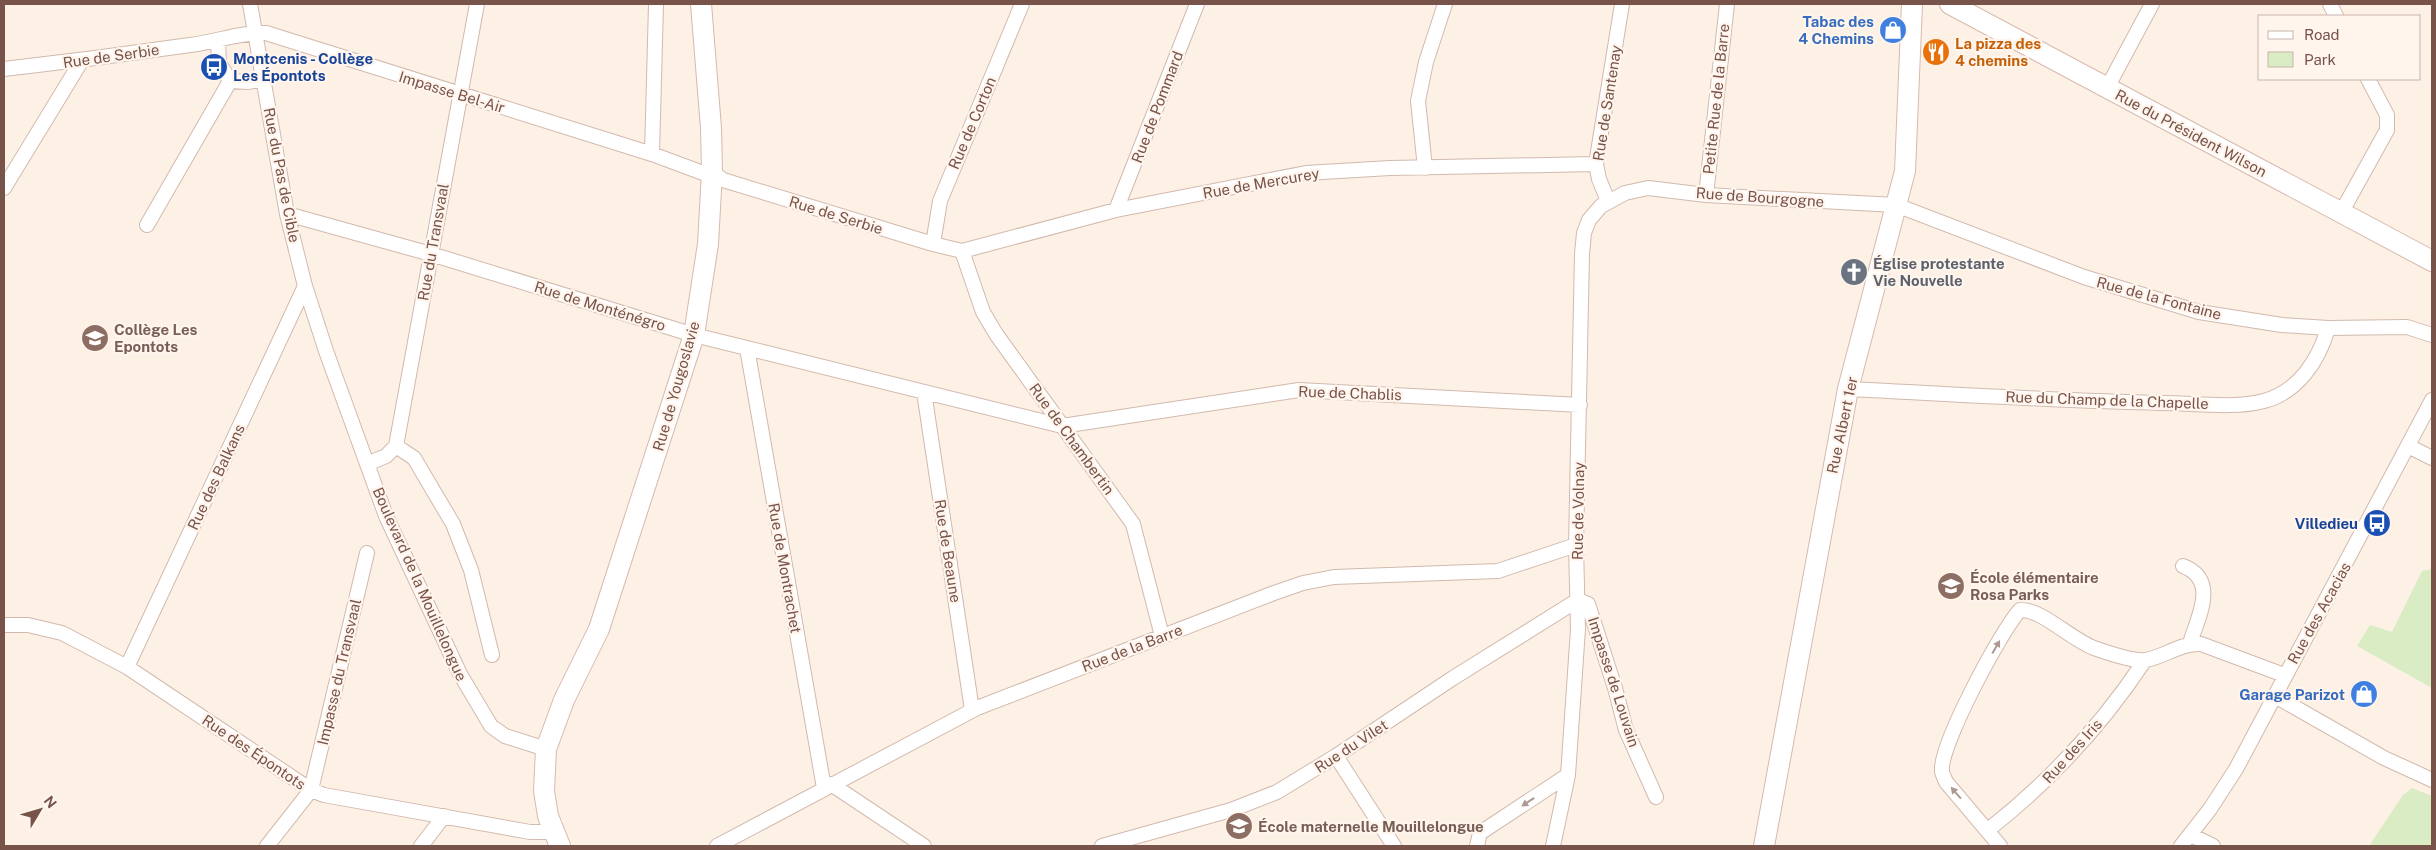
<svg xmlns="http://www.w3.org/2000/svg" width="2436" height="850" font-family="'Public Sans',sans-serif">
<style>
.green{fill:#d9ecc3}
.lines{fill:none;stroke-linecap:round;stroke-linejoin:round}
.minor-casing{stroke:#d2b9ad;stroke-width:16}
.secondary-casing{stroke:#d8b9ad;stroke-width:22}
.minor{stroke:#fff;stroke-width:14}
.secondary{stroke:#fff;stroke-width:20}
.oneway{fill:#ae9892}
.labels{text-anchor:middle;dominant-baseline:central;stroke-width:4.5;stroke-linejoin:round;paint-order:stroke}
.shop-label{font-size:15px;font-weight:bold;fill:#366cbe;stroke:#fff5ed;text-anchor:end}
.food-label{font-size:15px;font-weight:bold;fill:#c56008;stroke:#fff5ed;text-anchor:start}
.street-label{font-size:15px;fill:#785349;stroke:#fff5ed}
.transit-label{font-size:15px;font-weight:bold;fill:#164399;stroke:#fff5ed;text-anchor:start}
.worship-label{font-size:15px;font-weight:bold;fill:#5b616d;stroke:#fff5ed;text-anchor:start}
.education-label{font-size:15px;font-weight:bold;fill:#785e54;stroke:#fff5ed;text-anchor:start}
</style>
<rect width="100%" height="100%" fill="#fdf1e6"/>
<!-- green -->
<path class="green" d="M2432 569V688L2357 646 2370 625 2392 632 2422 571Z
M2412 788 2432 796V846H2369L2403 795Z"/>
<g class="lines">
<!-- minor casing -->
<g class="minor-casing">
<path id="minor" d="M250 4 287 214 305 286 326 351 386 516 460 674 491 726 505 736 546 749
M2330 4 2336 16
M218 41 219 63 230 81
M4 69C66 62 128 54 190 45 215 42 241 32 266 33L652 154 703 173 712 172 723 180 933 244 962 251 1116 210 1306 173 1390 168 1596 164
M230 81 248 82 264 79
M2107 88 2152 4
M652 154 656 4
M1425 168 1418 101 1426 62 1445 4
M4 188 82 60
M1706 195 1727 4
M1608 201 1599 179 1596 164 1622 4
M1116 210 1197 4
M2341 213 2387 130V115L2368 79
M287 214 431 254 694 335 1062 426 1299 390 1580 405
M147 225 230 81
M933 244 940 201 1022 4
M962 251 983 312 996 334 1133 524 1162 636
M747 348 824 788
M1848 389C1952 394 2057 401 2162 403 2192 403 2235 409 2264 401 2298 392 2319 360 2328 328
M924 392 972 710
M396 446 414 458 453 524 471 570 492 655
M2408 446 2432 458
M367 464 386 456 396 446 477 4
M2183 566C2219 580 2198 617 2190 643
M1578 600 1588 604 1615 688 1626 730 1656 797
M4 625H28L62 633 127 667 311 790 324 795 530 832H554
M127 667 305 286
M2275 696 2384 758 2432 780
M1336 756 1394 846
M831 784 924 846
M1988 830C2049 782 2102 725 2145 660
M2191 835 2213 846
M267 846 311 790 367 553
M421 846 444 816
M717 846 977 708 1274 593 1303 583 1334 577 1498 571 1576 545
M1102 846 1231 810 1277 792 1336 756 1453 678 1578 600
M1477 846 1480 833 1568 775
M1553 846 1568 775 1578 629 1576 545 1582 254 1584 233 1589 220 1601 206 1625 193 1648 188 1706 195 1896 205 2084 277 2199 312 2282 325 2328 328 2407 327 2432 335
M2000 846 1946 782C1945 779 1942 774 1942 771 1939 746 2002 629 2020 610 2042 609 2070 639 2094 648 2105 652 2135 662 2146 660 2166 656 2180 643 2201 644L2284 675
M2181 846 2210 809 2236 769 2432 400"/>
</g>
<!-- secondary casing -->
<g class="secondary-casing">
<path id="secondary" d="M1950 4 2432 261
M560 846 548 816 544 791 546 749 564 700 599 629 694 335 708 244 712 172 711 128 701 4
M1764 846 1848 389 1905 171 1912 4"/>
</g>
<!-- minor -->
<use href="#minor" class="minor"/>
<!-- secondary -->
<use href="#secondary" class="secondary"/>
</g>
<!-- one-way arrows -->
<defs><path id="oneway-solid" d="M-6-.8H1V-3.2L6.5 0L1 3.2V.8H-6Z" transform="scale(1.25)"/></defs>
<g class="oneway">
<use href="#oneway-solid" transform="translate(1996 647) rotate(-60)"/>
<use href="#oneway-solid" transform="translate(1956 793) rotate(-131)"/>
<use href="#oneway-solid" transform="translate(1528 802) rotate(146)"/>
</g>
<!-- icons -->
<defs>
<g id="shop-disc" transform="scale(1.4375)"><circle r="9.5" fill="#3f7fe0" stroke="#fff5ed"/><path d="M-5-2.5h2.3a2.7 3.5 0 0 1 5.4 0H5L5.5 6h-11ZM-1.5-2.5h3a1.5 2.3 0 0 0-3 0Z" fill="#fff"/></g>
<g id="restaurant-disc" transform="scale(1.4375)"><circle r="9.5" fill="#e8710a" stroke="#fff5ed"/><path d="M-5-6h1v4h1v-4h1v4h1v-4h1v5L-1.5 .5V6h-2V.5L-5-1ZM5-6V6H3V1.5H1.5Q1.5-4 5-6Z" fill="#fff"/></g>
<g id="bus-disc" transform="scale(1.4375)"><circle r="9.5" fill="#1a4fb4" stroke="#fff5ed"/><path d="M-5-6H5V4H4V6H2V4H-2V6H-4V4H-5ZM-3.5-4V0h7V-4ZM-3.5 1.2v1.5H-2V1.2ZM2 1.2v1.5H3.5V1.2Z" fill="#fff"/></g>
<g id="church-disc" transform="scale(1.4375)"><circle r="9.5" fill="#6b7280" stroke="#fff5ed"/><path d="M-1.2-6h2.4v3.5h3.3v2.4h-3.3V6h-2.4V-.1h-3.3v-2.4h3.3Z" fill="#fff"/></g>
<g id="school-disc" transform="scale(1.4375)"><circle r="9.5" fill="#8d6e63" stroke="#fff5ed"/><path d="M0-5L7-2L0 1L-7-2ZM-4 1L0 2.5L4 1V4Q0 6-4 4Z" fill="#fff"/></g>
</defs>
<g fill-rule="evenodd">
<use href="#shop-disc" x="1893" y="30"/>
<use href="#restaurant-disc" x="1936" y="52"/>
<use href="#bus-disc" x="214" y="67"/>
<use href="#church-disc" x="1854" y="272"/>
<use href="#school-disc" x="95" y="338"/>
<use href="#bus-disc" x="2377" y="523"/>
<use href="#school-disc" x="1951" y="586"/>
<use href="#shop-disc" x="2364" y="694"/>
<use href="#school-disc" x="1239" y="826"/>
</g>
<g class="labels">
<!-- shop labels -->
<g class="shop-label">
<text x="1874" y="21">Tabac des<tspan x="1874" dy="17">4 Chemins</tspan></text>
<text x="2345" y="694">Garage Parizot</text>
</g>
<!-- food labels -->
<g class="food-label">
<text x="1955" y="43">La pizza des<tspan x="1955" dy="17">4 chemins</tspan></text>
</g>
<!-- street labels -->
<g class="street-label">
<text transform="translate(111 56) rotate(-8)">Rue de Serbie</text>
<text transform="translate(452 92) rotate(17)">Impasse Bel-Air</text>
<text transform="translate(1716 99) rotate(-84)">Petite Rue de la Barre</text>
<text transform="translate(1607 103) rotate(-81)">Rue de Santenay</text>
<text transform="translate(1157 107) rotate(-69)">Rue de Pommard</text>
<text transform="translate(972 123) rotate(-67)">Rue de Corton</text>
<text transform="translate(2191 133) rotate(28)">Rue du Président Wilson</text>
<text transform="translate(282 175) rotate(79)">Rue du Pas de Cible</text>
<text transform="translate(1261 183) rotate(-10)">Rue de Mercurey</text>
<text transform="translate(1760 197) rotate(4)">Rue de Bourgogne</text>
<text transform="translate(836 215) rotate(17)">Rue de Serbie</text>
<text transform="translate(433 242) rotate(-80)">Rue du Transvaal</text>
<text transform="translate(2159 298) rotate(15)">Rue de la Fontaine</text>
<text transform="translate(600 306) rotate(17)">Rue de Monténégro</text>
<text transform="translate(676 386) rotate(-74)">Rue de Yougoslavie</text>
<text transform="translate(1350 393) rotate(2)">Rue de Chablis</text>
<text transform="translate(2107 400) rotate(2)">Rue du Champ de la Chapelle</text>
<text transform="translate(1842 425) rotate(-78)">Rue Albert 1er</text>
<text transform="translate(1072 439) rotate(54)">Rue de Chambertin</text>
<text transform="translate(216 477) rotate(-65)">Rue des Balkans</text>
<text transform="translate(1578 511) rotate(-89)">Rue de Volnay</text>
<text transform="translate(948 551) rotate(81)">Rue de Beaune</text>
<text transform="translate(785 568) rotate(80)">Rue de Montrachet</text>
<text transform="translate(420 584) rotate(66)">Boulevard de la Mouillelongue</text>
<text transform="translate(2319 613) rotate(-61)">Rue des Acacias</text>
<text transform="translate(1132 648) rotate(-21)">Rue de la Barre</text>
<text transform="translate(339 672) rotate(-77)">Impasse du Transvaal</text>
<text transform="translate(1614 682) rotate(72)">Impasse de Louvain</text>
<text transform="translate(1351 746) rotate(-33)">Rue du Vilet</text>
<text transform="translate(2072 751) rotate(-48)">Rue des Iris</text>
<text transform="translate(254 752) rotate(34)">Rue des Épontots</text>
</g>
<!-- transit labels -->
<g class="transit-label">
<text x="233" y="58">Montcenis - Collège<tspan x="233" dy="17">Les Épontots</tspan></text>
<text x="2358" y="523" text-anchor="end">Villedieu</text>
</g>
<!-- worship labels -->
<g class="worship-label">
<text x="1873" y="263">Église protestante<tspan x="1873" dy="17">Vie Nouvelle</tspan></text>
</g>
<!-- education labels -->
<g class="education-label">
<text x="114" y="329">Collège Les<tspan x="114" dy="17">Epontots</tspan></text>
<text x="1970" y="577">École élémentaire<tspan x="1970" dy="17">Rosa Parks</tspan></text>
<text x="1258" y="826">École maternelle Mouillelongue</text>
</g>
</g>
<!-- border -->
<rect width="2436" height="850" fill="none" stroke="#785349" stroke-width="10"/>
<!-- legend -->
<rect x="2258" y="15" width="162" height="65" fill="#fff5ed" stroke="#c9b4ab"/>
<rect x="2268" y="31" width="25" height="8" fill="#ffffff" stroke="#c9b4ab"/>
<text x="2304" y="40" font-size="15" fill="#785349">Road</text>
<rect x="2268" y="52" width="25" height="15" fill="#d9ecc3" stroke="#c9b4ab"/>
<text x="2304" y="65" font-size="15" fill="#785349">Park</text>
<!-- north arrow -->
<g transform="translate(40 810) rotate(52)" stroke="#fff5ed" stroke-width="4" paint-order="stroke">
<path d="M0-4L9 19L0 12L-9 19Z" fill="#785349"/>
<text y="-8" font-size="14" font-weight="bold" text-anchor="middle" fill="#785349">N</text>
</g>
</svg>
